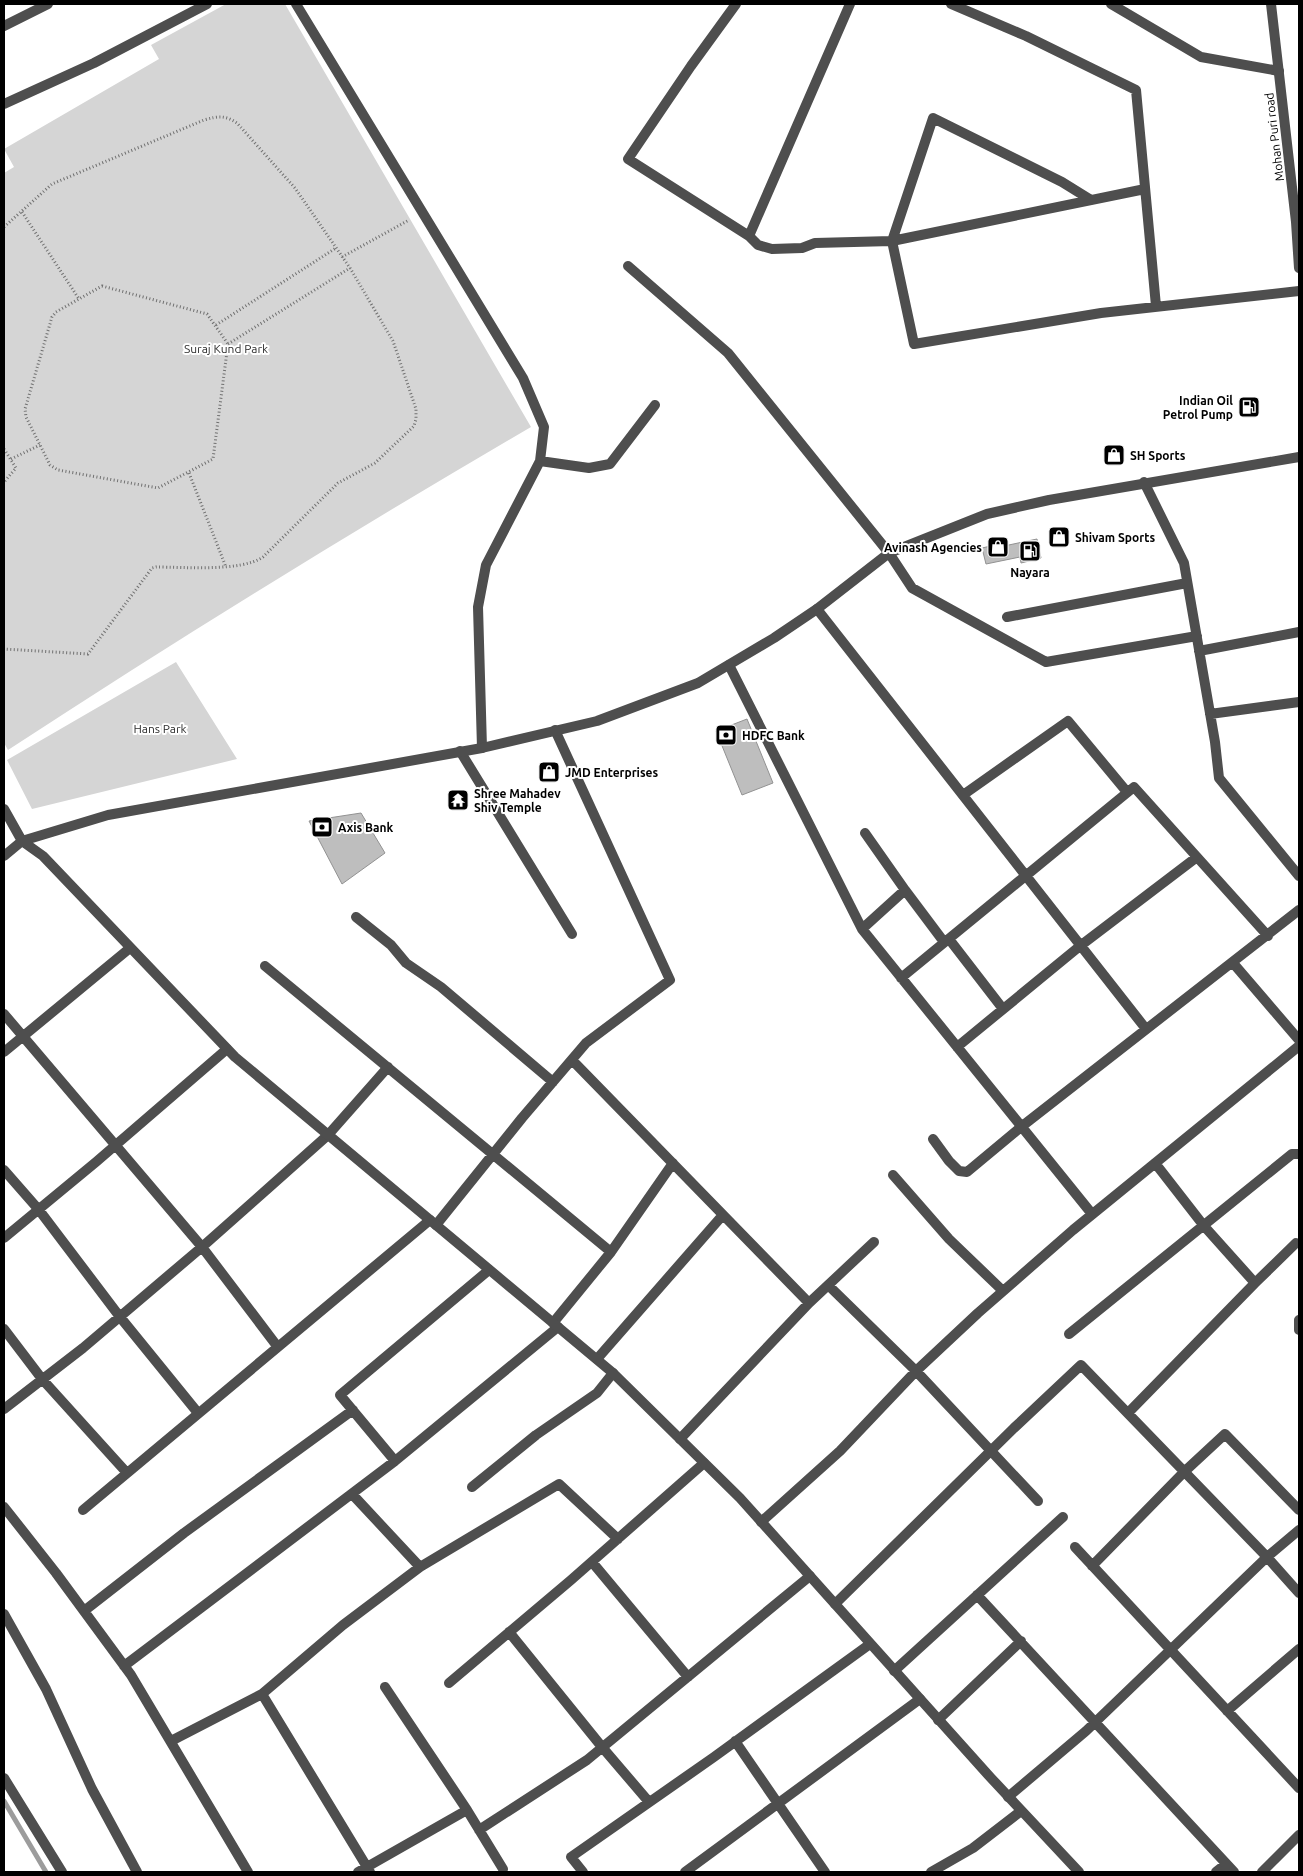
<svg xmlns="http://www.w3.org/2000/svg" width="1303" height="1876" font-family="Ubuntu,sans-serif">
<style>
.green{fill:#d5d5d5}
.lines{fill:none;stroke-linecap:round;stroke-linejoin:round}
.stream{stroke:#9c9c9c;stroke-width:5}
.building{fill:#bebebe;stroke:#929292}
.path{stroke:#707070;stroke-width:3;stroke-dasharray:1 2.5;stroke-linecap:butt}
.minor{stroke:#4e4e4e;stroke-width:10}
.tertiary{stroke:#4e4e4e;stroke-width:10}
.labels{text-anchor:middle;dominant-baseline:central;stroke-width:4;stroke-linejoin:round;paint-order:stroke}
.street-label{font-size:12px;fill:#000;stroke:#fff}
.park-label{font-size:12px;fill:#2c2c2c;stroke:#fff}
.poi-label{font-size:12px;font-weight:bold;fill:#000;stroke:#fff;text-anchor:start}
</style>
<rect width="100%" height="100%" fill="#fff"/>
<!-- green -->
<path class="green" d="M226 4H285L531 427C354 530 180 638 8 750L4 743V173L14 167 4 149 159 59 151 45Z
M176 662 237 759 32 809 7 760Z"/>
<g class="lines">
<!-- stream -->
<path class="stream" d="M4 1801 46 1872"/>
</g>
<!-- building -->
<path class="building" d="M1037 539 1041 558 1021 563 1020 557 986 564 982 548 1004 543V546Z
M747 719 773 783 742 795 716 731Z
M361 813 385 853 342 884 309 821Z"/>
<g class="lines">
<!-- path -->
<path class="path" d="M22 212 79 299
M4 227 52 184 204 120C218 116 225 115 237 123L295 188 350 268 393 341 416 409V419L414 426 375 463 338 483 263 557C241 572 184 567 156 567L152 568 88 654 4 649
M342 257 409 220
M102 286 207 314 228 344 213 459 158 488 58 470 50 465 26 417 25 409 52 317 56 312Z
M216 325 336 248
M228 344 350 268
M4 449 16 468 4 482
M11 459 40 445
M189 473 226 567"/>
<!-- minor -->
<path class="minor" d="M296 4 523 378 544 427 540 461 486 565 478 607 482 748
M736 4 691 66 628 159 749 236 758 245 772 249 802 248 815 243 892 241 933 118 1062 182 1091 200
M951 4 1026 36 1136 90 1156 306
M1111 4 1201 57 1279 71
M4 26 48 4
M4 104 94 63 207 4
M1145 189 892 241 914 344 1101 313 1299 291
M749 236 850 4
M628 266 728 353 889 553 912 588 1046 662 1197 636
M540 461 589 468 610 464 655 405
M1144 482 1184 563 1215 742 1219 778 1299 876
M817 609 1146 1029
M1007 617 1187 583
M1199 651 1299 632
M729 665 862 929 1092 1214
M1210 714 1299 702
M460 751 572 934
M963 795 1068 721 1127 792
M865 833 905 890
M356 917 391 945 406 963 441 987 553 1082
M862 929 905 890 944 942
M949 939 1003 1009
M1233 963 1299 1040
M265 966 611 1252
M901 978 1134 787 1268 936
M4 1014 202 1247 277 1346
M957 1047 1080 946 1197 857
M4 1052 130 948
M572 1060 809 1303
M933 1139 949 1161 959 1171 967 1172 1021 1127 1299 910
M4 1170 39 1210 120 1317 198 1413
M893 1175 949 1239 1003 1291
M436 1225 522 1118 586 1043 670 980 555 730
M4 1238 96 1162 227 1049
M1255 1283 1296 1243
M828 1285 916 1371 1038 1501
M1299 1320V1330
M553 1323 611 1252 673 1163
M4 1329 42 1379 127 1473
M1069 1334 1292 1154H1299
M597 1359 722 1216
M4 1409 83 1348 202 1247 273 1184 328 1135 388 1067
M1128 1413 1255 1283 1204 1226 1155 1163
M680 1439 809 1303 874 1242
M395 1461 340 1395 489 1270
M472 1487 536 1435 597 1393 613 1373
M352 1494 420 1567
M4 1507 56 1573 131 1675 248 1872
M83 1510 430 1220
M761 1522 840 1451 916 1371 978 1313 1073 1230 1299 1046
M1075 1547 1299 1788
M592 1562 688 1677
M1092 1566 1184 1472 1225 1434 1299 1510
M977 1595 1234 1872
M835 1604 1014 1428 1081 1365 1267 1557 1299 1593
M84 1611 184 1533 353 1410
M4 1614 46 1689 92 1789 137 1872
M509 1632 602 1747 649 1802
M124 1666 395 1461 558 1327
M894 1671 1063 1517
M449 1683 571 1580 704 1463
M385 1687 467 1810 503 1869
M262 1694 370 1872
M1227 1711 1299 1649
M938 1720 1021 1641
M171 1741 262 1694 343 1625 420 1567 559 1484 618 1539
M735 1741 825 1872
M4 1778 62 1872
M1008 1797 1086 1731 1267 1557 1299 1530
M479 1830 587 1760 810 1576
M358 1872 467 1810
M583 1872 571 1857 714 1757 870 1644
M685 1872 920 1699
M931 1872 973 1848 1021 1811
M1216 1872 1226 1864
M1262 1872 1299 1835"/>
<!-- tertiary -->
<path class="tertiary" d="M1271 4 1296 222 1299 268
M4 809 22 841 43 856 235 1057 613 1373 740 1498 991 1778 1079 1872
M4 856 22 841 108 815 482 748 597 721 698 683 774 638 817 609 889 553 987 514 1049 500 1299 457"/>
</g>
<!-- icons -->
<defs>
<g id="fuel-square" transform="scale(1.125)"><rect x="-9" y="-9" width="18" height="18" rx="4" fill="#000" stroke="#fff"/><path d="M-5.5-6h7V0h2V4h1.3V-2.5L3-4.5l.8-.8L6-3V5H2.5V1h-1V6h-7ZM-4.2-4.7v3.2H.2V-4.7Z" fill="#fff"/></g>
<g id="shop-square" transform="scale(1.125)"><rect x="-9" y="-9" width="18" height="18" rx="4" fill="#000" stroke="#fff"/><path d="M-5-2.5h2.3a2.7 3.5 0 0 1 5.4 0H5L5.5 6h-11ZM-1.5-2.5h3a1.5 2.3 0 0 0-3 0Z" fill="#fff"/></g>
<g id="bank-square" transform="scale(1.125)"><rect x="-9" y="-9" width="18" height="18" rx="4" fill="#000" stroke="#fff"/><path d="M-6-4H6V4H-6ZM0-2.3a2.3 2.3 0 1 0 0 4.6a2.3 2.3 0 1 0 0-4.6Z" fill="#fff"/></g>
<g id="temple-square" transform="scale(1.125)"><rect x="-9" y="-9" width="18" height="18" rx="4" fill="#000" stroke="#fff"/><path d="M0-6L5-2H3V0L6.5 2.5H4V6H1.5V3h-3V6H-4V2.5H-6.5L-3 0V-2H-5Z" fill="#fff"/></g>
</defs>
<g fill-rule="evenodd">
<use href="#fuel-square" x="1249" y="407"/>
<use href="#shop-square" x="1114" y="455"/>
<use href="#shop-square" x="1059" y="537"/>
<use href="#shop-square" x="998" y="547"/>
<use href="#fuel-square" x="1030" y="551"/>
<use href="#bank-square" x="726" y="735"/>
<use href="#shop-square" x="549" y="772"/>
<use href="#temple-square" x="458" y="800"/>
<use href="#bank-square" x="322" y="827"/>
</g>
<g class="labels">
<!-- street labels -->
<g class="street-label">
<text transform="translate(1274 137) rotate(-97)">Mohan Puri road</text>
</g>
<!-- park labels -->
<g class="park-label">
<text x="226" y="348">Suraj Kund Park</text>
<text x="160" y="728">Hans Park</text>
</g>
<!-- poi labels -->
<g class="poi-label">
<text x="1233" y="400" text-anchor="end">Indian Oil<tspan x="1233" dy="14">Petrol Pump</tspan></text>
<text x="1130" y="455">SH Sports</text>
<text x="1075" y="537">Shivam Sports</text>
<text x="982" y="547" text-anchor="end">Avinash Agencies</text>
<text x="1030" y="572" text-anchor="middle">Nayara</text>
<text x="742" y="735">HDFC Bank</text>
<text x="565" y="772">JMD Enterprises</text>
<text x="474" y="793">Shree Mahadev<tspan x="474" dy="14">Shiv Temple</tspan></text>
<text x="338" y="827">Axis Bank</text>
</g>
</g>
<!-- border -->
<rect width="1303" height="1876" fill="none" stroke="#000000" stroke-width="10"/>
</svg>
